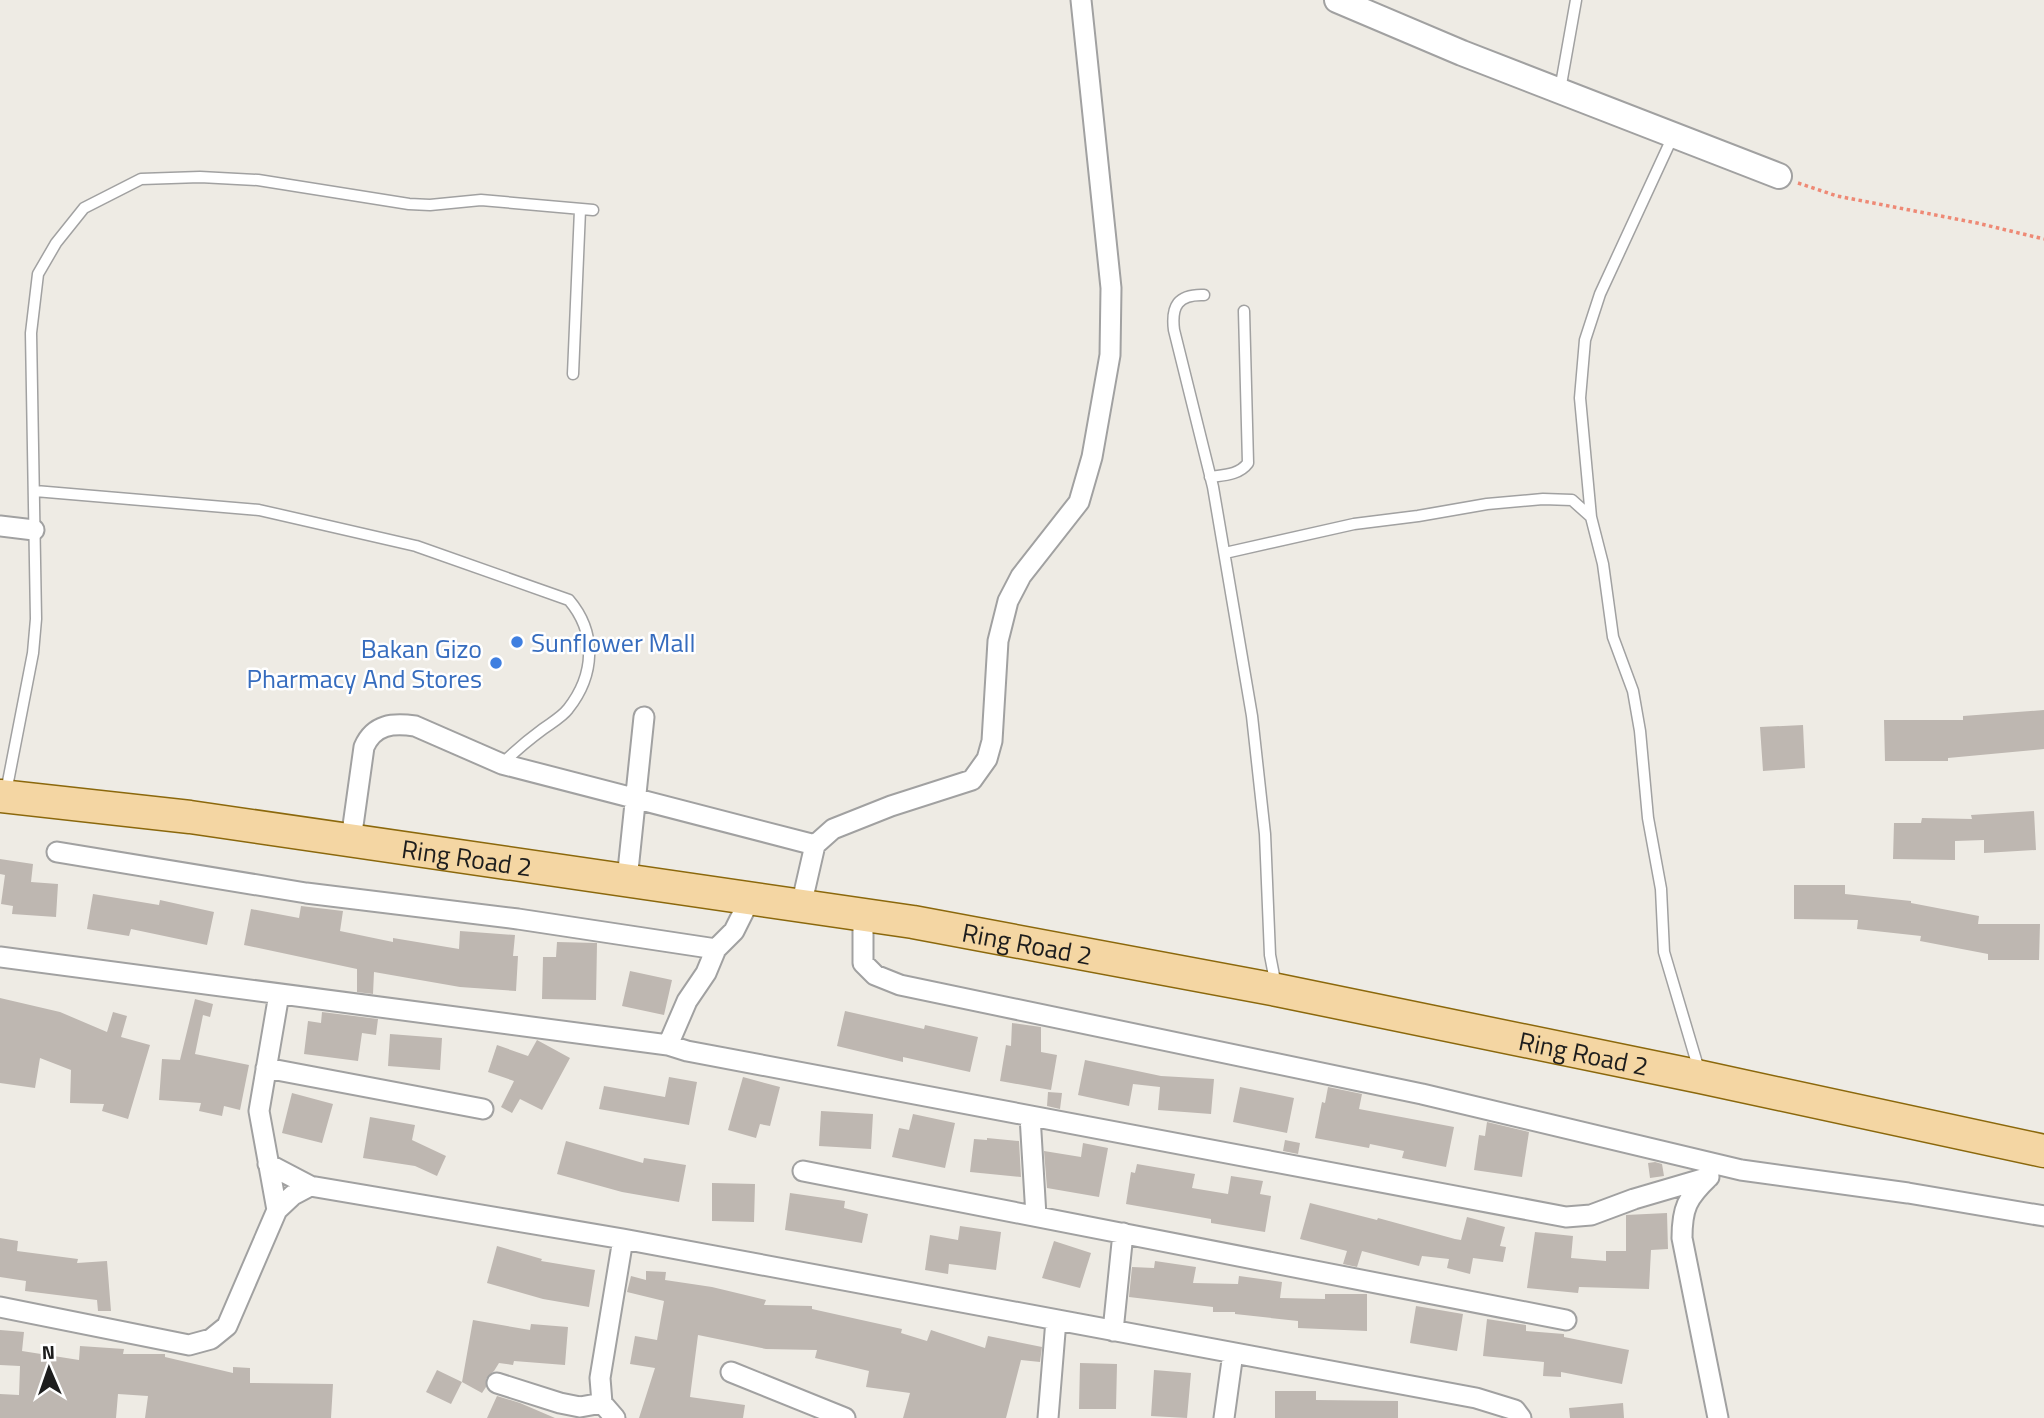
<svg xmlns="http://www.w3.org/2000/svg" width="2044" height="1418" font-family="'Titillium Web',sans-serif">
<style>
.building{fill:#beb7b1}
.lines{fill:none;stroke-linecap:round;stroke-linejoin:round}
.service-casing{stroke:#a1a1a1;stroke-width:13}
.minor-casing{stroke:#a1a1a1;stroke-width:23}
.tertiary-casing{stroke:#a1a1a1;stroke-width:28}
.primary-casing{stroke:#8b680c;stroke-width:35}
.path{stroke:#ee8975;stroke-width:3.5;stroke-dasharray:3.5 3.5;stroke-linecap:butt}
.service{stroke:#fff;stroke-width:10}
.minor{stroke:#fff;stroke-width:19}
.tertiary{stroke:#fff;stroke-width:24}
.primary{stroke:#f4d6a3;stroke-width:32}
.shop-dot{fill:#3f7fe0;stroke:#fff;stroke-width:2.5}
.labels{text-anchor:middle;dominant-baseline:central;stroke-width:5;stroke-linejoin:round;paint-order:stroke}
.shop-label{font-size:26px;fill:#366cbe;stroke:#fff;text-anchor:start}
.street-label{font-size:26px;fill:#1d1d1d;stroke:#fff}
</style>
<rect width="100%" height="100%" fill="#eeebe4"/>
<!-- building -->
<path class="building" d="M2044 710V749L1948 758V761H1885L1884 720H1963V716Z
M1803 725 1805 768 1763 771 1760 727Z
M2034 811 2036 850 1984 853V840L1955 841V860L1893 859 1894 823H1921L1922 818 1972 819 1971 815Z
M0 859 33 864 31 882 58 884 56 917 12 914 13 906 1 904 5 875 0 874Z
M1794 885H1845V894L1911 901V903L1979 916 1978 924H2040L2039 960H1988V954L1920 941 1921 936 1857 929 1858 920 1794 919Z
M93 894 159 905 160 900 214 912 207 945 131 929 129 936 87 929Z
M301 906 343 911 340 931 393 942V938L459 949 460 931 515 935 513 956H518L516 991 460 987 374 972 373 994 357 992V969L244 945 251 909 299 918Z
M557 942 597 943 596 1000 542 999 543 957H556Z
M630 971 672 980 664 1015 622 1006Z
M0 998 60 1012 107 1032 113 1012 127 1016 121 1037 150 1045 128 1119 102 1111 104 1104 70 1103 71 1070 40 1058 35 1088 0 1083Z
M195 999 213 1004 210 1017 203 1015 195 1054 249 1065 240 1110 224 1106 222 1116 199 1111 201 1103 159 1100 162 1059 180 1060Z
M845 1011 924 1029 925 1025 978 1037 970 1072 903 1057V1062L837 1046Z
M322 1012 378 1019 376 1035 362 1033 358 1061 304 1054 308 1021 321 1023Z
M1012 1023 1041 1027V1052L1057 1055 1051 1090 1000 1081 1006 1045 1011 1046Z
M390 1034 442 1038 440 1070 388 1066Z
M537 1040 570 1058 542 1110 520 1099 512 1113 501 1107 514 1081 488 1072 497 1045 528 1056Z
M1085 1060 1161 1076 1214 1079 1211 1114 1158 1110 1160 1087 1133 1084 1129 1106 1078 1095Z
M669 1077 697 1082 689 1125 599 1109 604 1086 665 1097Z
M743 1077 780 1087 770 1126 760 1124 756 1138 728 1130Z
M1240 1087 1294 1098 1287 1133 1233 1122Z
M1328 1087 1362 1094 1359 1109 1454 1127 1446 1167 1402 1158 1404 1151 1370 1144 1369 1148 1315 1138 1322 1102 1325 1103Z
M1048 1092 1062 1093 1060 1109 1047 1106Z
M292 1093 333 1104 322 1143 282 1133Z
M821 1111 873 1114 871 1149 819 1146Z
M913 1114 955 1123 945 1168 892 1157 899 1128 909 1130Z
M370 1117 415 1125 412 1140 446 1156 437 1176 415 1166 363 1158Z
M1487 1122 1529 1132 1522 1177 1474 1170 1479 1135 1485 1136Z
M987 1138 1019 1141 1021 1177 970 1172 974 1139 987 1140Z
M1285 1140 1300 1143 1298 1154 1283 1151Z
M566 1141 643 1163 644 1158 686 1165 679 1202 622 1192 557 1174Z
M1083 1143 1108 1148 1099 1197 1047 1188 1044 1151 1081 1157Z
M1655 1162 1662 1164 1664 1176 1650 1178 1648 1163Z
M1137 1164 1195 1174 1192 1188 1228 1194 1231 1176 1263 1181 1260 1194 1271 1196 1265 1232 1211 1223V1219L1126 1204 1131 1172 1135 1173Z
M712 1183 755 1184 754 1222 712 1221Z
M790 1193 845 1201 844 1208 868 1214 862 1243 785 1230Z
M1310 1203 1377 1220 1378 1218 1455 1239 1461 1240 1467 1217 1505 1227 1500 1246 1506 1247 1503 1262 1473 1258 1470 1274 1447 1268 1449 1259 1422 1256 1419 1266 1362 1251 1357 1267 1343 1264 1347 1251 1300 1239Z
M1667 1213 1668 1249 1651 1250 1649 1289 1579 1287 1578 1293 1527 1288 1535 1232 1573 1236 1571 1258 1606 1261V1251H1626V1215Z
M960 1226 1001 1232 996 1270 949 1264 948 1274 925 1270 930 1235 958 1240Z
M0 1238 18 1241 17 1251 78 1259 77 1263 107 1261 111 1311H98L97 1300 25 1291 26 1281 0 1277Z
M1054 1241 1091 1253 1080 1288 1042 1278Z
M497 1246 542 1259 541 1261 595 1270 589 1307 543 1299 487 1283Z
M1155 1261 1196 1267 1193 1283 1238 1284 1239 1276 1282 1282 1280 1298 1325 1299V1294H1367V1331L1298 1328V1321L1235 1314V1312H1213V1307L1129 1297 1132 1267 1154 1268Z
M646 1271 666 1272 665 1280 712 1287 766 1300 764 1305 812 1306V1309L902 1329 901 1333 927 1341 931 1330 985 1348 988 1336 1042 1347 1040 1362 1021 1360 1006 1418H903L910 1393 866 1387 869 1371 815 1358 817 1350 766 1349 698 1335 690 1397 745 1405 743 1418H639L655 1368 630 1364 635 1336 657 1340 664 1301 627 1292 631 1276 646 1280Z
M1416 1306 1463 1314 1457 1351 1410 1343Z
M1487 1319 1526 1325V1331L1564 1334V1337L1629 1350 1622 1384 1561 1372V1377L1543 1376 1544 1362 1483 1356Z
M473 1320 530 1330 531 1324 568 1327 565 1365 514 1361 513 1365 499 1363 494 1371 486 1379V1387L482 1393 462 1382 451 1404 426 1392 437 1370 462 1382Z
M0 1330 24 1332 22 1351 79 1360 80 1346 124 1349 123 1354H165V1357L233 1373V1367L250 1368V1383L333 1384 331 1418H145L148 1396 118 1394 116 1418H0V1394L19 1395 20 1366 0 1365Z
M1080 1363 1117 1364 1116 1409H1079Z
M1154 1370 1191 1373 1187 1418 1151 1416Z
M1275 1391H1316V1400L1398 1401V1418H1275Z
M497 1396 520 1403 555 1418H487Z
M1623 1403 1624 1418H1570L1569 1408Z"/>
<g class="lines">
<!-- service casing -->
<g class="service-casing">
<path id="service" d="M1560 90 1576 0
M1204 295C1178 294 1171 306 1174 330L1213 487 1252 716 1265 834 1270 955 1276 986
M573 374 580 210
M1210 477C1224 475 1239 475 1248 463L1244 311
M35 491 259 510 416 546 569 600C597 633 595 675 568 709 562 717 551 723 543 729 528 740 515 751 502 764
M1591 517 1580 398 1585 340 1600 294 1673 136
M1225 553 1354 524 1418 516 1487 504 1543 499 1572 500 1591 517 1603 564 1613 637 1633 691 1640 731 1648 818 1661 889 1664 952 1699 1070
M6 792 33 653 36 619 31 333 38 274 56 243 84 208 141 179 200 177 258 180 409 204 430 205 481 200 593 210"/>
</g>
<!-- minor casing -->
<g class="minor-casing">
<path id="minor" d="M0 526 34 530
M351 840 364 747C374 724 393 723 415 726L502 764 815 845
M57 852 306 893 518 919 716 949
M627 880 644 717
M801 906 815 845 833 829 891 806 972 780 987 759 992 741 998 641 1008 601 1021 576 1079 502 1092 457 1110 355 1111 288 1081 0
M863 914V963L875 975 900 985 1422 1094 1741 1170 1908 1193 2044 1216
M0 957 668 1045 687 1051 1566 1217 1591 1215 1634 1199 1709 1177
M668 1045 687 1001 706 973 716 949 734 931 750 899
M266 1068 483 1109
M1030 1116 1036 1216
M268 1164 310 1186 623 1239 1476 1398 1515 1410 1521 1418
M803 1171 1566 1320
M1709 1177C1687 1198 1682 1208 1682 1238L1718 1418
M277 1210 259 1111 279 994
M0 1307 189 1345 211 1339 227 1326 277 1210 293 1195 310 1186
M1113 1331 1123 1233
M731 1372 845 1418
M497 1383 560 1403 580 1407 602 1403
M615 1418 602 1403 600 1378 623 1239
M1048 1418 1056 1320
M1224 1418 1233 1353"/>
</g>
<!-- tertiary casing -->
<g class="tertiary-casing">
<path id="tertiary" d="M1337 0 1462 53 1779 176"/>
</g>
<!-- primary casing -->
<g class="primary-casing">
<g id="primary">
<path id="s1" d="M0 796 190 817 913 922 1277 990 1701 1077 2044 1151"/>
</g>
</g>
<!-- path -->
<path class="path" d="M1798 183 1837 196 1977 223 2044 239"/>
<!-- service -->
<use href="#service" class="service"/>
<!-- minor -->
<use href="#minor" class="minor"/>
<!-- tertiary -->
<use href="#tertiary" class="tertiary"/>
<!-- primary -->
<use href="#primary" class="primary"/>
</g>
<!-- markers -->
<g class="shop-dot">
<circle cx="517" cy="642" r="7"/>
<circle cx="496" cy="663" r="7"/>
</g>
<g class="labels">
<!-- shop labels -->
<g class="shop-label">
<text x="531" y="642">Sunflower Mall</text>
<text x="482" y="648" text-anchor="end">Bakan Gizo<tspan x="482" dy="30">Pharmacy And Stores</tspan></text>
</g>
<!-- street labels -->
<g class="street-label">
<text stroke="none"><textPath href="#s1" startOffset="471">Ring Road 2</textPath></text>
<text stroke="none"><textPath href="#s1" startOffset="1038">Ring Road 2</textPath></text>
<text stroke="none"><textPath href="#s1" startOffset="1605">Ring Road 2</textPath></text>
</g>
</g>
<!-- north arrow -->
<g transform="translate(49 1369) rotate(358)" stroke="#ffffff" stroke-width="5" paint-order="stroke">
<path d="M0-5L12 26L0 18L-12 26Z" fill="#1d1d1d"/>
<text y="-10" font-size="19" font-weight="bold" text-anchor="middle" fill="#1d1d1d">N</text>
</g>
</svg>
